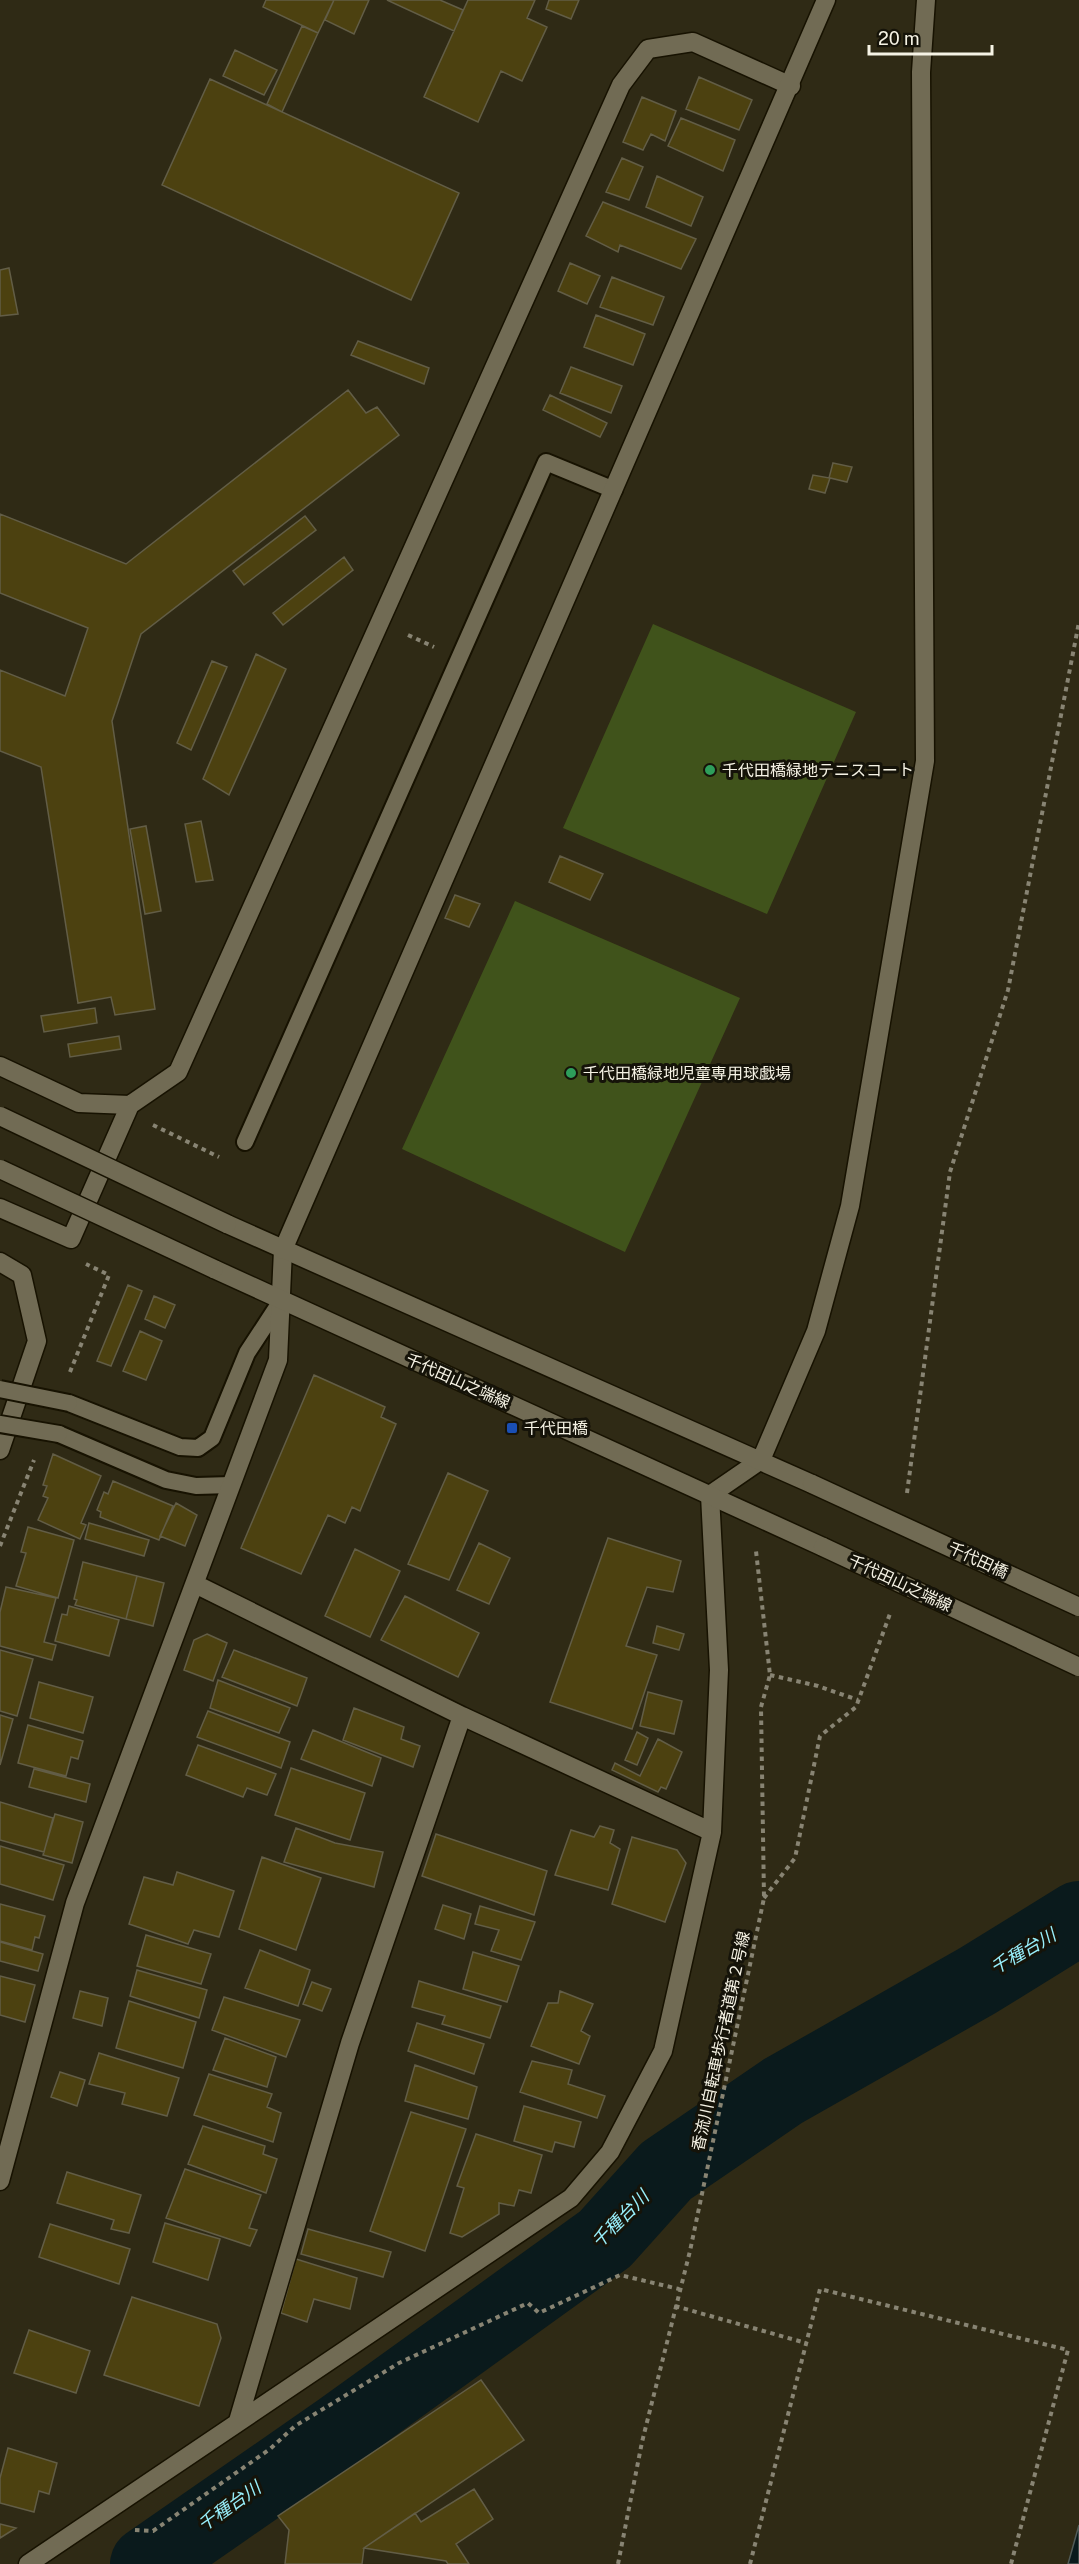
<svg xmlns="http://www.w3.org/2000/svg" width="1079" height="2564" font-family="'Public Sans','Noto Sans JP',sans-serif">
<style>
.green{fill:#40531b}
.water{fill:#0a1a1c;stroke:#515b58;stroke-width:1.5}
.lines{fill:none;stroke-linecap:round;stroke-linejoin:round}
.river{stroke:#0a1a1c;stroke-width:74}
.building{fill:#4c4110;stroke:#625d46;stroke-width:1.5}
.service-casing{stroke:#171201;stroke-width:20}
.minor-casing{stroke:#171201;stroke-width:21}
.tertiary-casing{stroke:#171201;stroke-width:21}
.path{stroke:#888473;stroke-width:4;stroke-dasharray:4.5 4.5;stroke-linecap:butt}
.service{stroke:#716b54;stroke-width:16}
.minor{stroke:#716b54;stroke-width:18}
.tertiary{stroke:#716b54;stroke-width:18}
.service-bridge-casing{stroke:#171201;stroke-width:20;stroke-linecap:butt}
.tertiary-bridge-casing{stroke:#171201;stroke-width:21;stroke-linecap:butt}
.service-bridge{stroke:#716b54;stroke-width:16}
.tertiary-bridge{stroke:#716b54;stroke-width:18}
.leisure-dot{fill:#2e9e5b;stroke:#151309;stroke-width:2}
.transit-dot{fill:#1a4fb4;stroke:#151309;stroke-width:2}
.labels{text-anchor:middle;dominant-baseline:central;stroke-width:6;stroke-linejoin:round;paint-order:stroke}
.poi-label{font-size:16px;fill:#f6f3e5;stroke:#151309;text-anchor:start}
.street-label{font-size:16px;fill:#f6f3e5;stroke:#151309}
.water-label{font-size:18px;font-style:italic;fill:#98effb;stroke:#151309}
</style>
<rect width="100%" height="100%" fill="#2f2a15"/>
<!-- green -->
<path class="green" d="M653 624 856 712 767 914 563 828Z
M515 901 740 998 625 1252 402 1149Z"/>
<!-- water -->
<path class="water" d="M1079 2525V2564H1068Z"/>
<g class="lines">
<!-- river -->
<path class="river" d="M147 2564 340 2430 605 2239 666 2171 783 2091 977 1981 1079 1918"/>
</g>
<!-- building -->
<path class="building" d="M266 0H334L318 33 263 7Z
M334 0H369L354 34 325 20Z
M387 0H440L463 10 454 31Z
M468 0H535L527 18 547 27 522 81 501 71 478 122 424 97Z
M549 0H579L571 19 546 9Z
M302 26 318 33 282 112 267 104Z
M235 50 277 70 264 95 223 76Z
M699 77 752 100 739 130 686 109Z
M210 79 459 193 411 300 162 185Z
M642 97 676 111 665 141 651 134 643 150 623 142Z
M681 118 735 140 723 171 668 146Z
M622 158 643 167 629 200 606 192Z
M657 176 703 197 691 226 646 207Z
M603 202 696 239 681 269 620 245 618 252 586 236Z
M570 263 600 276 587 304 558 291Z
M9 268 18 314 0 316V270Z
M612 277 664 297 653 325 600 307Z
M596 315 645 334 633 365 584 347Z
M358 341 429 368 424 384 351 355Z
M571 367 622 386 611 413 560 393Z
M348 390 366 413 377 407 399 435 141 634 112 721 155 1009 115 1015 111 997 78 1003 41 767 0 751V670L65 696 88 628 0 593V514L126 564Z
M550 395 607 423 600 437 543 410Z
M833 463 852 467 847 482 830 478 825 493 809 489 813 475 829 478Z
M305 516 316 530 244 585 233 571Z
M344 557 353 570 283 625 273 613Z
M256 654 286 669 229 795 203 779Z
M212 661 227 667 191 750 177 743Z
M201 821 213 880 196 882 185 824Z
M146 826 161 911 145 914 130 829Z
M560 856 603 874 590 900 549 882Z
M455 895 480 904 469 927 445 918Z
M95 1008 97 1023 44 1032 41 1016Z
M119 1036 121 1049 70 1057 68 1044Z
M128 1285 142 1291 111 1366 97 1361Z
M154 1296 175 1305 165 1328 145 1319Z
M140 1331 162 1341 146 1380 123 1371Z
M314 1375 385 1407 381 1417 396 1424 360 1511 352 1507 345 1523 328 1515 301 1574 241 1548Z
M53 1454 101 1476 81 1523 86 1525 80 1539 38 1520 48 1498 43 1496 47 1486 43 1485Z
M448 1473 488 1491 449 1580 408 1564Z
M113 1481 173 1506 159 1540 100 1517 101 1512 97 1510 104 1492 108 1494Z
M176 1503 197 1515 185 1546 160 1536Z
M89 1523 149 1540 144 1556 85 1539Z
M28 1527 74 1540 58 1598 16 1586 26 1553 21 1552Z
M608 1538 681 1561 673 1592 647 1587 626 1646 657 1655 632 1729 550 1702Z
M479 1543 510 1558 489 1604 457 1590Z
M355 1549 400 1571 370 1637 325 1616Z
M83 1562 137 1576 126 1619 75 1605 77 1600 74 1599Z
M137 1576 164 1583 153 1626 126 1619Z
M6 1587 56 1598 44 1642 56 1645 52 1660 0 1646V1612Z
M405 1596 479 1633 458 1677 381 1640Z
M69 1606 119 1620 109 1656 55 1641 62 1614 67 1615Z
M657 1626 684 1634 679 1650 653 1643Z
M207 1634 227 1643 213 1681 184 1670 194 1640Z
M0 1650 33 1659 17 1716 0 1711Z
M234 1650 307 1678 297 1706 222 1677Z
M218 1680 290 1708 279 1733 210 1708Z
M39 1682 93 1697 83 1733 30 1718Z
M648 1692 682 1701 674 1734 640 1726Z
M354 1708 404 1727 401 1739 420 1746 413 1767 343 1740Z
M208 1711 290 1742 281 1768 197 1737Z
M0 1715 13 1719 0 1765Z
M28 1725 83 1741 78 1759 71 1757 66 1776 18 1763Z
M313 1730 381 1758 372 1786 301 1759Z
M637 1732 648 1738 637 1765 625 1760Z
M658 1739 682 1752 666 1789 661 1787 658 1792 612 1770 615 1763 640 1776Z
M198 1745 276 1774 267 1795 247 1788 243 1797 186 1775Z
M291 1768 365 1793 350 1840 275 1815Z
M34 1769 90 1784 86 1802 29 1787Z
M0 1802 53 1818 44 1852 0 1840Z
M55 1814 83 1822 72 1863 43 1855Z
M600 1826 614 1830 610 1843 620 1849 608 1890 555 1875 571 1830 594 1837Z
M296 1828 335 1843 383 1852 374 1887 284 1862Z
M436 1834 547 1871 534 1915 422 1876Z
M632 1837 677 1850 686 1863 665 1922 612 1904Z
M0 1846 64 1865 53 1900 0 1884Z
M262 1857 321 1878 296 1950 239 1929Z
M177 1872 234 1891 219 1937 194 1930 188 1944 129 1924 144 1877 173 1885Z
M0 1904 45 1916 39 1938 35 1937 32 1950 0 1941Z
M443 1905 471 1914 464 1939 435 1929Z
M480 1906 535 1922 521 1960 491 1951 499 1930 475 1924Z
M146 1935 211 1954 201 1984 137 1966Z
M0 1942 43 1954 38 1971 0 1961Z
M260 1950 310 1970 298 2006 245 1988Z
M473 1952 519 1966 507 2002 463 1989Z
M137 1970 207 1990 199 2018 130 1996Z
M0 1976 35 1985 25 2022 0 2015Z
M419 1981 501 2006 490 2038 442 2024 445 2016 412 2007Z
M312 1982 331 1989 322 2011 303 2004Z
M80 1991 108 1998 102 2026 73 2018Z
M560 1991 593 2004 581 2031 590 2036 579 2064 531 2046 548 2003H558Z
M224 1997 300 2020 286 2057 212 2030Z
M129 2001 196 2022 183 2068 116 2048Z
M417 2023 484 2044 474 2074 408 2051Z
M225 2038 276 2057 267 2087 213 2070Z
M99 2053 179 2078 167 2116 122 2104 125 2093 89 2084Z
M532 2061 572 2070 568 2084 605 2096 597 2118 520 2092Z
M415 2065 477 2087 468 2119 405 2101Z
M60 2072 85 2080 77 2106 51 2097Z
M209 2074 272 2094 267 2107 281 2113 273 2142 194 2115Z
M524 2106 581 2122 574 2147 555 2142 552 2152 514 2141Z
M411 2112 466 2129 425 2251 370 2231Z
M203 2126 265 2146 263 2154 277 2159 266 2193 188 2164Z
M476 2134 542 2155 531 2193 519 2190 514 2206 499 2203V2214L462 2237 450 2233 464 2188 457 2186Z
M185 2169 261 2195 249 2228 257 2230 250 2246 166 2218Z
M67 2172 141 2195 129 2233 111 2229 114 2220 57 2203Z
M165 2223 220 2239 208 2280 153 2262Z
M50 2224 130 2249 119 2284 39 2257Z
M308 2229 391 2252 383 2277 301 2254Z
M296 2259 357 2278 350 2309 314 2299 307 2322 281 2313Z
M132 2297 217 2324 221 2338 199 2406 104 2375Z
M29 2330 90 2351 76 2393 14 2373Z
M481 2380 524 2440 364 2548 362 2564H285L289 2530 278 2516Z
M8 2448 57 2463 49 2494 39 2491 34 2512 0 2503V2478Z
M474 2489 493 2519 456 2544 469 2564H448L446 2561 364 2548 415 2513 421 2522Z
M0 2524 16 2528 0 2538Z"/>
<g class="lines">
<!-- service casing -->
<g class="service-casing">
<path id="service" d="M245 1142 546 462 614 490
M69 1403 180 1447 198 1448 212 1438 247 1353 281 1301
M59 1434 166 1480 196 1486 231 1485"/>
</g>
<!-- minor casing -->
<g class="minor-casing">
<path id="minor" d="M0 1066 79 1103 130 1105 178 1072 621 85 648 49 693 42 791 86
M0 1208 71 1239 130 1105
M0 1262 22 1275 37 1341 0 1450
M195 1584 462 1716 712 1832
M0 2181 75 1903 278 1360 283 1250
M238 2421 350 2043 462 1716
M28 2564 571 2198 610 2152 663 2051 712 1832 719 1670 710 1495 761 1460"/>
</g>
<!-- tertiary casing -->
<g class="tertiary-casing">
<path id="tertiary" d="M227 1224 812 1484
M283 1250 826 0
M214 1269 823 1547
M761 1460 816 1331 850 1206 925 761 921 72 926 0"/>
</g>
<!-- path -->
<path class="path" d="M408 635 434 647
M153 1125 219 1157
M70 1372 109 1275 86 1264
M907 1493 950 1172 1008 990 1079 622
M0 1546 34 1460
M770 1675 818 1686 858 1700
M764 1898 795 1858 820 1736 856 1707 891 1611
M675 2306 806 2343
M135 2530 153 2531 270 2449 295 2426 399 2363 528 2303 539 2313 620 2275 679 2289
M618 2564 642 2442 690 2251 764 1898 761 1707 770 1675 756 1551
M750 2564 820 2289 1068 2350 1011 2564"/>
<!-- service -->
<use href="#service" class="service"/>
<!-- minor -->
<use href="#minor" class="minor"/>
<!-- tertiary -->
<use href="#tertiary" class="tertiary"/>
<!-- service-bridge casing -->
<g class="service-bridge-casing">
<path id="service-bridge" d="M0 1389 69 1403
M0 1424 59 1434"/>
</g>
<!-- tertiary-bridge casing -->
<g class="tertiary-bridge-casing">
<path id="tertiary-bridge" d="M0 1116 227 1224
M0 1169 214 1269
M812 1484 1079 1607
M823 1547 1079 1667"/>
</g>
<!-- service-bridge -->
<use href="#service-bridge" class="service-bridge"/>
<!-- tertiary-bridge -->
<use href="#tertiary-bridge" class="tertiary-bridge"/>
</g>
<!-- markers -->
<g class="leisure-dot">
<circle cx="710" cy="770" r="6"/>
<circle cx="571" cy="1073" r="6"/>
</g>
<rect class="transit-dot" x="506" y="1422" width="12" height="12" rx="3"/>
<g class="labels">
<!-- poi labels -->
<g class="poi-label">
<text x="722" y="770">千代田橋緑地テニスコート</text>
<text x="583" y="1073">千代田橋緑地児童専用球戯場</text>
<text x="524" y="1428">千代田橋</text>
</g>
<!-- street labels -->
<g class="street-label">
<text transform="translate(458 1381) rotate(24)">千代田山之端線</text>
<text transform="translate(978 1560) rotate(25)">千代田橋</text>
<text transform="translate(900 1583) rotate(25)">千代田山之端線</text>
<text transform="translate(721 2041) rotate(-78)">香流川自転車歩行者道第２号線</text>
</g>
<!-- water labels -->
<g class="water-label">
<text transform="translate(1023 1951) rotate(-30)">千種台川</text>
<text transform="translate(620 2219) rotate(-45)">千種台川</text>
<text transform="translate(229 2506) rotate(-35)">千種台川</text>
</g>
</g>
<!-- scale -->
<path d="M869 45v9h123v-9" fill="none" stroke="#f6f3e5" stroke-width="3"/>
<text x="878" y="45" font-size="18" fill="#f6f3e5" stroke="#151309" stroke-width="4.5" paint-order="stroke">20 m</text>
</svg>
